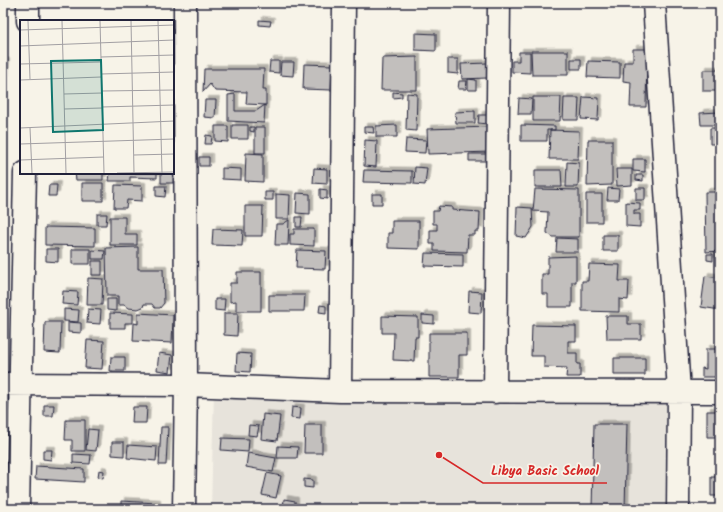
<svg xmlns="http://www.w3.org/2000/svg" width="723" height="512" font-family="Kalam,sans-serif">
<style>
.built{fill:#e7e3db}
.building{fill:#c2bfbd;stroke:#22223b;filter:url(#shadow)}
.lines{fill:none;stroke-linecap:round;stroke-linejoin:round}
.minor-casing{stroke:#22223b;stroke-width:25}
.minor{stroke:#f7f3e8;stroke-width:22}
.inset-road{fill:none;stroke:#a29fa3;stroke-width:1}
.view{fill:#0f766e;fill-opacity:0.15;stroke:#0f766e;stroke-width:2}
.inset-edge{fill:none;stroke:#22223b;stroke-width:2}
.leader{fill:none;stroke:#d62828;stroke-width:1.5}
.callout-dot{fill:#d62828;stroke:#f7f3e8;stroke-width:1.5}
.callout-label{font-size:13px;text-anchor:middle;font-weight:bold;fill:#d62828;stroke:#f7f3e8;stroke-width:3.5;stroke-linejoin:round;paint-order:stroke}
</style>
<defs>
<filter id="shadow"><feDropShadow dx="3.5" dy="-3.5" stdDeviation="0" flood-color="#0004"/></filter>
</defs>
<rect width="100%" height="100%" fill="#f7f3e8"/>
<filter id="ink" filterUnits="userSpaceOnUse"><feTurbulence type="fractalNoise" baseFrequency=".025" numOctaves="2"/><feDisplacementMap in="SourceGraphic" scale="8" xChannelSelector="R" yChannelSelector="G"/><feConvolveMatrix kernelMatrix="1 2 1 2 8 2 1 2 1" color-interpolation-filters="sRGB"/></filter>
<g filter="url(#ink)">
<!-- built -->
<path class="built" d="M214 391 667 401 665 509H211Z"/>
<!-- building -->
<path class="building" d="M259 20 271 21 270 26 259 25Z
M415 33 436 34V51L415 50Z
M633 49H647L646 107H630L631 82 623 81 624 62H633Z
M531 51H568V75H532Z
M519 52H530V73L512 72V61H519Z
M417 57V90H381L382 58Z
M448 59H458V74L448 73Z
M571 59H581V69H571Z
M3 61 6 62 5 79H3Z
M270 61H279V73L269 72Z
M588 61 620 62V78L587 77Z
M281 62H294L293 76 280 75Z
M173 63H174V80H173Z
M487 63V78L462 79 461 64Z
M304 64 332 65 331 90 303 89Z
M204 69H264L263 90H266V105L246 104 247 92 215 91 210 84 203 92Z
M703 70H720V91H703Z
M468 79 476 80V90H468Z
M459 81H467L466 89H458Z
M393 92 402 93V97L393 98Z
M407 93 417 94 416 131 406 130Z
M235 94V111H256L265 105 264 123 228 121V95Z
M533 97H561L560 121H533Z
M583 97 599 98 598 120 581 119Z
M519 98 532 99 531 114H518Z
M564 98H579L578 120H563Z
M205 100H216L215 118 204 117Z
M475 111V123H456L455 112Z
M720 112V125H701L700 113Z
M479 115H487V124L478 123Z
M232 125H248V139H232Z
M397 125V137H376V126Z
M521 125 555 126V130H547V141H521Z
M215 126H228V142L215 141Z
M250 127H254V132L250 131Z
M255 127H265V153H255Z
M364 127H373L374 133 364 132Z
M490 127V152L428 154 427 129Z
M710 128H720V144H710Z
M550 130 579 131 578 159H549Z
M206 135 212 136 211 144H205Z
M406 139 426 140 425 153 405 152Z
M365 140 377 141 376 167 364 166Z
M588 140H612V185L587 186Z
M246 153 263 154V182L245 181Z
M469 154H486V161H469Z
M199 157H209V166H199Z
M633 159H645V172L633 171Z
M567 162 579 163 578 187H566Z
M415 167 427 168 425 185 414 184Z
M222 168 241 169V180L222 179Z
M314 168 327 169V184L313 183Z
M616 169H632V185L617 186Z
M364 170 412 171V183L363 182Z
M535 170H561L562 187H535Z
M75 173H103V180H76Z
M110 173H157V178L130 177V181H109Z
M161 173H173V183H161Z
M636 175H643V181L636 180Z
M82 183H103V201H82Z
M49 185H57L56 196H48Z
M115 185 142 186V201L127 200 126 208H114Z
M156 186H166L165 197 156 196Z
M608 188 619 189 618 200H607Z
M636 188H645V200H636Z
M320 189 327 190V199L320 198Z
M535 189 579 190V237H553L547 233 548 212 533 211Z
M265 192H273V200H265Z
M705 192H720V251L706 252Z
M297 193 310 194V214L296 213Z
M276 194 290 195 289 219H276Z
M372 194H382V204H372Z
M586 194H602V222H586Z
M626 202 640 203V210H634V214H640V227L626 226Z
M245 206H263L262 236H245Z
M439 206 452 207V210L480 212 479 231H475V235H468L467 252 434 251V244H430V230H437V224H433V211H438Z
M517 207 532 208 533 227 526 238 516 236Z
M97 214H107L106 225H97Z
M110 217H125V234H137V245H110Z
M296 217H302L301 227H296Z
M289 220 288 245H275L276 224H283Z
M392 221H419V249L388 248V233H392Z
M45 227 95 228V246L45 245Z
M213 229 243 230 242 246 212 245Z
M294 229H314V246L290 245V234H294Z
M603 235H618V251H603Z
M557 238 578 239V252H556Z
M138 247V269H163L164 303 160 308H155L152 304H144L143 307 138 309 128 308 124 305H118V296H107L106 248Z
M46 249H58V262L46 261Z
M72 249H90V264H72Z
M92 250 105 251 104 259H92Z
M297 250 326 251 325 269 296 268Z
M717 252H720V263H717Z
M425 253 463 254V267L424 266Z
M707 254H713V261L707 260Z
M576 256V282H572V307H548V294H542V274H548V257Z
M92 261H102V275H92Z
M589 264 620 265 619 281H629L628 300 619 299V312L582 311V281H588Z
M237 272H261V311H236V301L230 302V283H237Z
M705 276 720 278V310L701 307Z
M88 278 103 279 102 305H87Z
M63 291 78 292 77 305 62 304Z
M469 291 482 292 481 313 468 312Z
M269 295H305L304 311H269Z
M107 299H116V311L107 310Z
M215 299H225L224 311 215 310Z
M320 305 326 306V313L319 312Z
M64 309 79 310 78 322 64 321Z
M88 309 101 310 100 324 87 323Z
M110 313 133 314V323H125V328H110Z
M138 313 173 315 172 343 133 341 134 323 138 324Z
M224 313H238L237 336 224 335Z
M422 315 434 316V324L422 323Z
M382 316 418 317V337H415L414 361 393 360 394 333H382Z
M606 316H628V324H641V339H607Z
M45 322H61L60 353 44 352Z
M68 322 81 323V333L68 332Z
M532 325 576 326V341H568V353H577V364H580V377H566L567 368 544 367V356H531Z
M429 333H467V355H459V377H429Z
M87 340 104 341 102 369 85 368Z
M706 349H716V368H719V377H702V368L706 369Z
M159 353 172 355 170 372 157 370Z
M237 353 251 354 250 372 236 371Z
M111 357H125V371H110Z
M614 358H645V375H614Z
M44 405H54L53 416H44Z
M133 407H147L146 423H132Z
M292 407 301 408 300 419 291 418Z
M707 411H720V437H707Z
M263 414 280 416 277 441 261 439Z
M66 420H85V451H72V440H65Z
M594 424H627L625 509H592Z
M249 425 259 426 257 436 248 435Z
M305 425H322V453H304Z
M161 427H168L166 465H159Z
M88 429 98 430 96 451 86 450Z
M222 438 249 439 248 452 221 450Z
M112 442H124V456L112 455Z
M128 445 157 447 156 461 127 458Z
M278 446 298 447 297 458H277Z
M43 450H52L51 460 43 459Z
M248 453 276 458 273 472 246 467Z
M73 454 91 455 90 464 73 463Z
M36 466 84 469V482L35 479Z
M99 470 104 471 103 478 98 477Z
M267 473 281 476 276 498 262 495Z
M711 477H720V496H711Z
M304 479 313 480V488L304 487Z
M284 499 295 501V509H283Z
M121 501 157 503V509H121Z"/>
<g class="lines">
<!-- minor casing -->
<g class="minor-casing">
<path id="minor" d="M654 3 679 392 678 509
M28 21V3
M3 384 186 385 340 391 720 392
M340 391 344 3
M495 392 499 3
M18 509 25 173
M184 509 186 385 185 3"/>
</g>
<!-- minor -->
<use href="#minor" class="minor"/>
</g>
</g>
<!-- overview -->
<g transform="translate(20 20)">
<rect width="154" height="154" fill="#f7f3e8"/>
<path class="inset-road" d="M8 1 10 59M42 1 46 153M80 1 84 153M111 1 114 153M138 1 142 153M0 10 154 5M0 26 154 20M81 37 154 35M0 44 81 42M81 54 154 52M0 60 81 57M82 71 154 70M44 74 82 73M82 87 154 85M44 89 82 88M0 108 154 101M10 108 12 153M0 124 154 119M114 135 154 134M0 140 84 137M97 153 154 152"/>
<path class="view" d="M81 40 83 110 33 112 31 41Z"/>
<rect width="154" height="154" class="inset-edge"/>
</g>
<!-- callouts -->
<path class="leader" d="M439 455L483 483H607"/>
<circle class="callout-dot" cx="439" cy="455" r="4"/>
<g class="callout-label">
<text x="545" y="475">Libya Basic School</text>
</g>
<!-- margin -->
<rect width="723" height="512" fill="none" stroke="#f7f3e8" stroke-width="16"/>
<rect x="8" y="8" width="707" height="496" fill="none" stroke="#22223b" stroke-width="1.5" filter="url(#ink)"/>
</svg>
